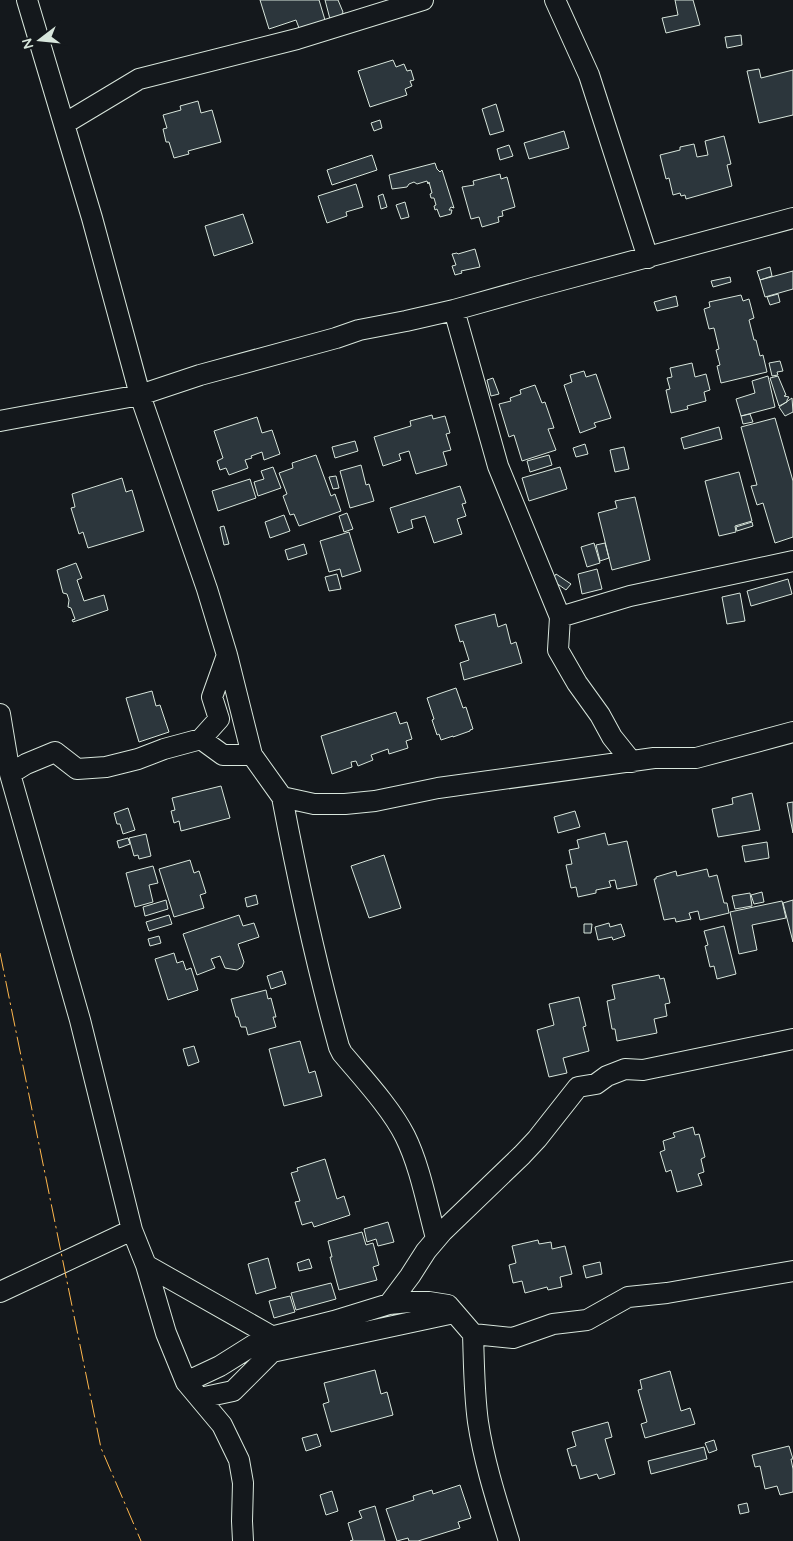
<svg xmlns="http://www.w3.org/2000/svg" width="793" height="1541" font-family="Quicksand,sans-serif">
<style>
.building{fill:#2c363c;stroke:#d8e6dc}
.lines{fill:none;stroke-linecap:round;stroke-linejoin:round}
.minor-casing{stroke:#d8e6dc;stroke-width:22}
.minor{stroke:#14181c;stroke-width:20}
.power{stroke:#ffb74d;stroke-width:1;stroke-dasharray:18 4 2.5 4;stroke-linecap:butt}
</style>
<rect width="100%" height="100%" fill="#14181c"/>
<!-- building -->
<path class="building" d="M260 0H319L325 20 299 28 296 20 269 29Z
M325 0H338L343 12 342 14 346 13 347 17 330 19Z
M675 0H693L700 25 666 33 662 18 678 15Z
M741 35 742 45 727 48 725 37Z
M393 60 396 67 404 64 407 71 411 70 414 80 410 81 412 86 405 89 407 95 370 107 358 71Z
M759 69 761 78 793 70V115L759 123 747 71Z
M198 101 201 113 212 110 221 142 188 151 189 154 174 158 169 142H166L163 129 167 128 163 115 181 110 180 106Z
M496 104 504 131 490 135 482 109Z
M380 120 382 128 374 131 371 123Z
M564 131 569 148 529 159 524 143Z
M724 136 731 164 727 165 732 186 686 199 685 195 681 196 680 193 673 195 669 178 666 179 660 155 680 150V147L694 144 697 157 708 155 705 141Z
M509 145 513 156 500 160 497 149Z
M372 155 377 170 332 185 327 170Z
M435 163 437 169 440 172 442 170 454 208 451 207 449 210H452L451 214 440 217 437 209 435 210 434 206 436 205 434 198H431L430 194 432 193 429 182 428 184 427 181 417 184 414 182 409 184 407 187 392 189 389 175Z
M500 174 501 179 507 177 515 207 502 211 503 216 498 217 499 222 482 227 479 217 471 219 462 187 474 185 473 181Z
M356 184 363 207 346 212 347 216 327 223 318 196Z
M383 194 387 207 381 209 378 196Z
M405 202 409 217 401 219 396 205Z
M243 214 253 243 214 256 205 226Z
M475 249 480 267 461 271 462 273 455 275 452 266 456 265 452 254 457 253 458 254Z
M770 267 772 276 760 280 757 271Z
M793 271V289L765 297 760 280Z
M730 277 731 282 713 287 711 281Z
M778 294 780 302 770 305 767 297Z
M741 295 743 301 749 299 754 318 749 320 754 340H756L760 356 763 355 767 372 721 383 717 366 720 365 716 350 719 349 714 328 709 329 704 309 710 307 709 302Z
M676 296 678 306 657 311 654 302Z
M780 361 783 371 777 372 778 375 772 376 769 363Z
M692 363 695 377 706 374 710 390 704 392 706 401 687 406 688 409 671 413 666 390 670 389 667 378 672 377 670 368Z
M584 371 586 377 596 374 611 418 594 423 596 427 580 433 564 385 572 382 570 375Z
M768 376 775 407 741 416 736 399 755 393 752 381Z
M778 376 786 395 784 396 789 397 787 400V402L779 406 770 378Z
M493 378 499 394 491 396 487 380Z
M535 385 542 403 545 402 554 428 548 429 556 450 522 461 514 435 509 437 499 404 511 401 510 398 521 394 520 390Z
M792 398 793 412 785 416 779 407Z
M750 414 753 422 743 424 741 416Z
M432 415 433 419 445 416 450 433 446 434 451 450 443 452 447 465 416 474 409 451 399 454 401 460 383 466 374 437 411 426 410 421Z
M257 417 262 433 272 430 280 454 264 460 262 452 251 456 252 458 245 460 248 468 229 475 226 468 220 470 217 461 223 458 214 431Z
M775 418 793 481V537L775 543 763 503 757 505 751 486 757 485 741 427Z
M719 427 722 439 684 449 681 438Z
M355 441 358 451 335 458 332 447Z
M585 444 588 454 576 457 573 448Z
M624 447 629 469 615 472 610 450Z
M316 455 331 496 335 494 341 511 299 526 294 514 290 515 283 496 287 494 279 473 293 468 292 463Z
M549 455 552 465 530 472 527 461Z
M361 465 366 485 369 484 374 501 350 508 340 471Z
M273 467 281 488 258 496 254 482 264 479 261 471Z
M560 467 567 489 529 501 522 478Z
M739 472 752 521 735 526 736 532 719 536 705 481Z
M336 476 339 488 333 489 329 477Z
M122 478 126 492 132 490 144 531 88 548 83 532 79 534 71 508 75 507 72 494Z
M250 479 256 498 218 511 212 491Z
M460 486 466 503 462 504 466 516 457 519 462 534 434 543 425 516 411 520 413 528 398 533 390 508Z
M635 497 650 560 612 570 598 513 617 508 615 501Z
M347 513 353 529 344 532 339 516Z
M284 515 290 531 270 538 265 522Z
M752 522 753 526 737 531 736 527Z
M224 526 229 544 224 545 220 527Z
M349 532 361 571 342 577 340 569 329 572 320 541Z
M594 543 600 563 587 567 581 547Z
M605 543 609 558 600 561 596 545Z
M304 544 307 554 288 560 285 550Z
M76 563 82 578 77 580 84 601 104 595 108 610 73 622 72 620 75 619 71 608 68 607 69 600 67 594 63 593 57 570Z
M597 569 602 589 582 594 578 574Z
M337 574 341 589 329 591 325 577Z
M556 574 571 584 566 590 552 580Z
M788 579 792 594 751 606 747 591Z
M740 593 745 621 727 624 722 597Z
M495 614 498 627 506 624 511 644 516 642 522 663 464 680 460 663 469 660 463 641 460 642 455 625Z
M456 688 463 708 466 707 473 729 470 730V731L453 737V736L441 740 439 734 437 735 432 720 434 719 427 698Z
M152 691 156 706 160 705 169 732 139 742 126 698Z
M396 712 400 724 407 722 412 739 406 741 408 748 389 754 388 749 371 755 373 760 358 766 356 761 351 762 352 767 332 774 321 736Z
M221 786 230 818 181 831 179 821 174 823 171 811 175 810 172 798Z
M752 793 760 830 718 837 712 809 733 804 732 798Z
M793 802V833L787 803Z
M128 808 135 830 123 834 120 824H117L114 813Z
M575 811 580 827 558 833 554 817Z
M605 833 608 845 627 841 637 885 617 889 615 880 609 881 611 887 596 890V893L578 897 576 887 571 888 566 865 572 864 569 850 579 848 577 840Z
M146 834 151 856 139 859 138 855 134 856 129 838Z
M128 838 130 844 119 848 117 841Z
M767 842 769 858 745 862 742 846Z
M384 855 401 908 369 918 351 866Z
M190 860 194 873 199 871 206 893 200 895 204 908 174 917 159 869Z
M153 866 158 883 149 885 153 902 135 907 126 873Z
M707 869 709 877 717 875 724 903H727L729 913 700 920 698 911 689 913 691 919 676 922 675 918 664 920 654 879H656V877L676 871 677 876Z
M762 892 764 902 754 904 751 895Z
M750 893 752 906 735 909 732 896Z
M256 895 258 904 247 907 245 898Z
M166 900 168 909 145 916 143 907Z
M793 900V942L783 903Z
M782 901 786 918 752 925 757 950 739 954 730 912Z
M169 915 172 924 149 931 146 922Z
M239 915 243 926 254 923 259 937 238 944 244 962 242 967 237 970 225 968 220 956 211 959 215 968 197 975 183 934Z
M609 923 610 927 621 924 625 936 613 940 612 937 598 940 595 927Z
M584 924H592L591 933H584Z
M724 926 736 974 717 979 714 966 710 967 705 946 708 945 704 931Z
M159 936 161 943 150 946 148 939Z
M174 953 177 963 183 961 186 970 191 968 198 990 168 1000 155 959Z
M282 971 286 984 271 989 267 976Z
M659 975 660 979 664 978 670 1003 665 1004 667 1016 654 1019 657 1033 617 1041 615 1029H612L607 1001 615 999 612 985Z
M266 990 268 999 271 998 276 1017H273L276 1027 248 1035 246 1027H241L238 1017H236L231 999Z
M579 997 586 1026 583 1027 589 1051 563 1058 567 1073 549 1077 537 1030 554 1025 549 1004Z
M300 1041 309 1073 315 1071 322 1096 284 1106 269 1049Z
M194 1046 199 1062 188 1066 183 1049Z
M693 1127 695 1135 699 1134 705 1157 701 1159 704 1172 698 1174 702 1185 677 1192 671 1170 666 1172 660 1152 665 1150 663 1141 675 1137 673 1133Z
M325 1159 337 1199 344 1196 350 1215 314 1227 312 1222 302 1225 295 1202 300 1201 291 1173 298 1171 297 1168Z
M388 1222 394 1242 378 1246 376 1239 367 1242 364 1229Z
M362 1232 366 1245 373 1243 379 1265 373 1267 377 1280 339 1290 330 1257H332L328 1241Z
M538 1240 539 1244 551 1242 552 1249 565 1246 572 1274 560 1277 562 1287 548 1290 547 1287 525 1293 522 1281 513 1283 509 1265 516 1263 512 1246Z
M268 1258 276 1288 256 1294 248 1264Z
M309 1259 312 1268 299 1271 297 1263Z
M600 1262 602 1274 586 1278 583 1266Z
M331 1283 336 1299 296 1310 291 1293Z
M290 1296 295 1312 274 1318 269 1301Z
M375 1370 381 1394 387 1392 393 1415 331 1432 323 1404 329 1402 324 1383Z
M670 1371 681 1411 690 1408 695 1424 645 1438 641 1424 647 1422 638 1390 642 1389 640 1380Z
M608 1422 612 1437 605 1439 615 1474 599 1479 597 1474 580 1479 576 1465 572 1466 567 1449 576 1446 572 1432Z
M317 1434 321 1446 306 1451 302 1438Z
M714 1440 717 1450 709 1453 705 1443Z
M789 1446 793 1459H791L793 1469V1492L780 1495 777 1486 765 1489 760 1466 755 1467 752 1455Z
M704 1447 707 1459 651 1474 648 1461Z
M460 1485 471 1518 458 1522 460 1528 418 1541H409L408 1538 397 1541 386 1509 414 1500 413 1496 432 1490 433 1494Z
M332 1491 338 1511 326 1515 320 1495Z
M747 1503 749 1512 740 1514 738 1505Z
M375 1506 385 1541H350L353 1540 348 1523 362 1518 359 1511Z"/>
<g class="lines">
<!-- minor casing -->
<g class="minor-casing">
<path id="minor" d="M27 0 92 218 140 395 207 589 227 655 252 755
M555 0 589 75 648 258
M64 124 139 79 297 39 423 0
M454 310 498 466 560 617 558 650 577 683 600 715 612 737 632 762
M0 421 140 395 200 375 336 338 359 330 406 321 454 310 536 287 793 218
M560 617 630 596 793 561
M0 714 10 774 80 1020 132 1230 146 1265 166 1333 186 1382 222 1425 239 1460 243 1483 242 1521 243 1541
M201 739 219 719 212 697 227 655
M10 774 26 764 55 752 77 769 106 767 138 759 164 749 201 739 223 755H252L282 797 314 804H345L375 801 438 788 654 758H696L793 732
M282 797C298 881 316 964 339 1047L342 1053C362 1077 391 1108 405 1136 420 1166 427 1205 436 1238
M146 1265 273 1337
M0 1292 132 1230
M389 1304 410 1276 426 1251 443 1231 522 1155 537 1139 578 1087 596 1084 607 1076 625 1069 643 1070 793 1039
M473 1334C474 1363 474 1393 478 1422 484 1462 497 1502 509 1541
M186 1382 220 1366 263 1339 334 1321 389 1304 409 1302H429L448 1305 473 1334 513 1338 553 1324 587 1320 628 1297 667 1293 793 1271
M200 1398 233 1391 272 1352 454 1313"/>
</g>
<!-- minor -->
<use href="#minor" class="minor"/>
<!-- power -->
<path class="power" d="M0 953 101 1448 141 1541"/>
</g>
<!-- north arrow -->
<g transform="translate(40 40) rotate(254)" stroke="#14181c" stroke-width="4" paint-order="stroke">
<path d="M0-4L9 19L0 12L-9 19Z" fill="#d8e6dc"/>
<text y="-8" font-size="14" font-weight="bold" text-anchor="middle" fill="#d8e6dc">N</text>
</g>
</svg>
